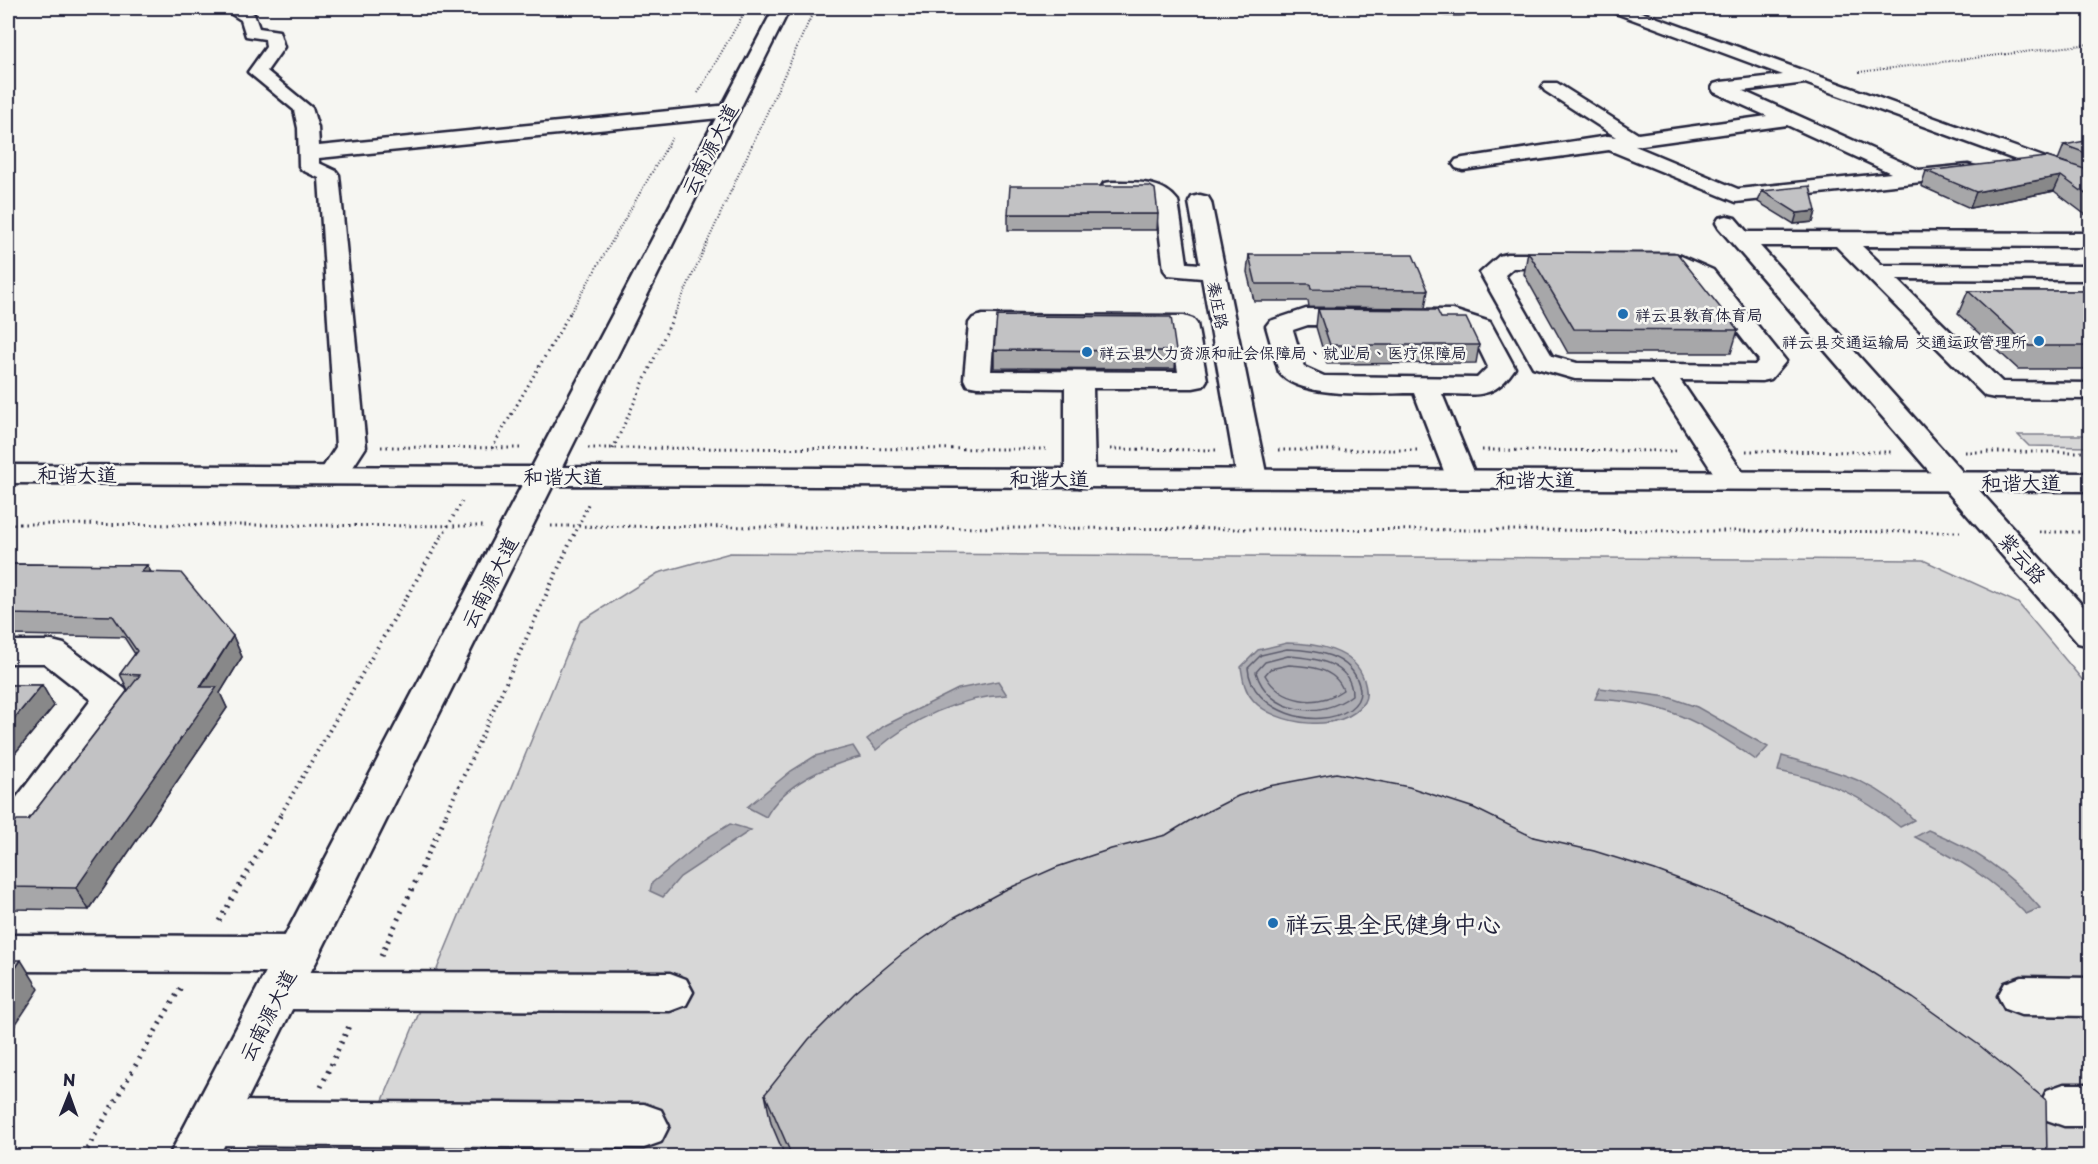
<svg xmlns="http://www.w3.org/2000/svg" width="2098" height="1164" font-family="'Playpen Sans','LXGW WenKai TC',sans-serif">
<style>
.green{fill:#d7d7d7;stroke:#7c7c89;stroke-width:1.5}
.water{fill:#adadb3;stroke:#757583;stroke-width:1.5}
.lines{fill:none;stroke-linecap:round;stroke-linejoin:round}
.shore{stroke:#5a5a6b;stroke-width:1.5}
.minor-casing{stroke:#22223b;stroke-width:5}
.major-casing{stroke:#22223b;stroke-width:5}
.path-far3{stroke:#22223b;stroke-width:2;stroke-dasharray:1 2;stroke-linecap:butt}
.path-far2{stroke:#22223b;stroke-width:3;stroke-dasharray:1.5 4;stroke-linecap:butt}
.path-far1{stroke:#22223b;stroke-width:4;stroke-dasharray:1.5 4.5;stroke-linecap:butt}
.path{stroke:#22223b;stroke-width:5;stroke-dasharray:2 6;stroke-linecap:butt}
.minor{fill:#f6f6f2;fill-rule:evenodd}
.major{fill:#f6f6f2;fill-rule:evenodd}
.wall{fill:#a7a7a9;stroke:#22223b;stroke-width:1.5}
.shaded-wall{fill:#888889;stroke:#22223b;stroke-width:1.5}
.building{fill:#c2c2c4;stroke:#22223b;stroke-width:1.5}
.poi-dot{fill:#1f6fb2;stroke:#f6f6f2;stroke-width:2}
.labels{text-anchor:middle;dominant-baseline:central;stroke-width:5;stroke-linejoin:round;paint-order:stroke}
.far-street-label{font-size:16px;fill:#22223b;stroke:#f6f6f2}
.far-poi-label{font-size:16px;fill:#22223b;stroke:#f6f6f2;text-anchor:start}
.street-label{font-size:20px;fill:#22223b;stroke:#f6f6f2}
.near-poi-label{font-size:24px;fill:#22223b;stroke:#f6f6f2;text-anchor:start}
</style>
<rect width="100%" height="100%" fill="#f6f6f2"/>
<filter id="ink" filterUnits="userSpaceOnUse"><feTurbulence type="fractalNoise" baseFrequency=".0167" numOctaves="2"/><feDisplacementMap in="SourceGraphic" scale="12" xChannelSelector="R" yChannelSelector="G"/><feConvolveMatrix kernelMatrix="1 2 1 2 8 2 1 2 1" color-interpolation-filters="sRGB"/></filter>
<g filter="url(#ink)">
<!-- green -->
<path class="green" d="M2018 435H2090V447L2029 446Z
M730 553 1923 560 2018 603 2090 689V1156H360L580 622 658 573Z"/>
<!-- water -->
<path class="water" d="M1287 643C1314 643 1355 649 1364 680 1366 687 1368 695 1364 702 1344 735 1275 726 1253 700 1244 690 1243 679 1241 667L1258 650Z
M998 681 1007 695C959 697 912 719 876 750L867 739 884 726 958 689Z
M1600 688 1668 697 1697 707 1768 747 1756 760C1701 721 1664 702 1595 699Z
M853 746 860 757C826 766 783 784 766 817L747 807 791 771 815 756Z
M1782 756C1833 771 1877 779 1914 820L1900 827C1859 794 1829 781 1778 771Z
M730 824 751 830 680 877 663 897 650 891 652 883 707 838Z
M1928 830C1971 847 2010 873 2040 908L2026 914C1992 878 1959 860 1915 837Z"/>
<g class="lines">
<!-- shore -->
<path class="shore" d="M1287 649C1314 650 1351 654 1359 685 1362 695 1358 703 1350 709 1316 732 1251 711 1248 668L1261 655Z
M1288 656C1314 658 1352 662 1352 695 1321 720 1268 714 1256 672L1265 662Z
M1289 665C1309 666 1335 668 1343 690 1317 708 1281 703 1265 675L1270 669Z"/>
<!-- minor casing -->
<g class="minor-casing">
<path id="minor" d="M222 8H242L254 14 259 28 279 31 284 47 267 71 312 108 318 128 319 146 729 105 736 107 739 111 736 115 729 117 319 158V163L336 171 339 175 366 447 344 481 333 484 322 481 318 475 336 447 319 178 302 170 299 166 298 128 294 110 248 72 266 47 265 39 246 36 241 20Z
M1428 8H1480C1473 16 1435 16 1428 8Z
M1608 8H1630L2090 174V187L1805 83 1743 91 1919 170 1968 165 1975 167 1978 171 1975 175 1968 177 1736 202 1609 150 1463 170 1456 168 1453 164 1456 160 1463 158 1608 136 1616 137 1545 91 1542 87 1545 83H1557L1638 134 1767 116 1714 92 1712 88 1714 84 1721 82 1783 75 1610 11ZM1787 125 1891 173 1738 189 1635 146Z
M1112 182C1135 182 1163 180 1178 201L1187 263 1200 264 1189 202 1192 197 1200 195 1208 197 1211 202 1267 478 1263 484 1252 487 1241 484 1237 478 1202 278 1168 275 1164 270 1156 204 1141 194 1104 193 1101 188 1104 183Z
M1727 216 1735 218 1747 232 2090 233V247L1862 246 1882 265 2090 266V280L1897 279 2002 382 2090 383V399L1995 398 1985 396 1836 246H1760L2090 614V646L2078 643 1719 228 1716 223 1719 218Z
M1507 254H1673L1681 256 1713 270 1786 361 1771 379 1762 381 1680 380 1748 480 1744 486 1733 489 1722 486 1653 380 1575 379 1533 367 1480 273 1499 256ZM1513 268H1669L1697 280 1759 360 1755 365 1577 363 1552 356 1505 275Z
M1306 309 1453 310 1490 322 1515 368C1493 401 1477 394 1442 394L1477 479 1473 485 1462 488 1451 485 1447 479 1414 393C1382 393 1298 400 1279 372L1266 326 1270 321ZM1308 325 1451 326 1471 332 1488 367 1477 378 1324 376 1304 367 1293 330Z
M982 315 1184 316 1193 319 1197 324 1207 380 1203 386 1193 388H1093L1095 478 1091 484 1080 487 1069 484 1065 478V388L977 387 967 385 964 379 969 323 973 318ZM994 331 1172 332 1178 372 991 371Z
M8 641H52L64 644 125 689 130 698 22 849 8 853V809L91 700 44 663H8Z
M8 935 298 936 314 942 320 954 314 966 298 972 670 973 686 979 693 992 686 1005 670 1011 280 1009 264 1003 257 990 264 977 280 972 8 971Z
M2021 977 2090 978V1016L2021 1015 2005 1009 1998 996 2005 983Z
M2064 1084H2090V1126H2064L2047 1120 2040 1105 2047 1090Z
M211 1101 644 1104 661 1110 669 1126 661 1142 644 1148 211 1145 194 1138 187 1123 194 1108Z"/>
</g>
<!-- major casing -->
<g class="major-casing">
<path id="major" d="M774 8H790L562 467 2090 473V491L553 485 219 1156H169L522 485 8 483V465L532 467Z"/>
</g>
<!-- path-far3 -->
<path class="path-far3" d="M1859 72 2090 44
M698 93 747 8
M569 315 672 138
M674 315 815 8"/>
<!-- path-far2 -->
<path class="path-far2" d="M381 447 524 448
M492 448 570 313
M588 448 1049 449
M613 449 675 313
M1110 449 1217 450
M1278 450H1421
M1482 450 1679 451
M1746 451 1892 452
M1965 452H2090
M8 524 484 526
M551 526 1960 532
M2039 532H2090
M442 536 462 502
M574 536 589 502"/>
<!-- path-far1 -->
<path class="path-far1" d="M281 814 443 534
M446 814 574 534"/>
<!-- path -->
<path class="path" d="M219 921 282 813
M381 956 447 813
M321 1087 349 1026
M83 1156 181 987"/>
<!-- minor -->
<use href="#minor" class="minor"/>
<!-- major -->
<use href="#major" class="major"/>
</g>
<!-- wall -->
<path class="wall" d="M2091 143V219L2054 191 1970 208 1921 186 1926 171 2072 165 2058 160 2064 145Z
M1762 191 1816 211 1813 222 1794 224 1758 202Z
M1008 214H1158L1157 230H1008Z
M1528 252 1738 330 1731 353H1568L1524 274Z
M1249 255 1428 290 1425 308 1309 307 1308 301H1254L1247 272Z
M1968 291H2091V369H2018L1958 314Z
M1318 309 1441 318 1479 345 1476 363 1327 364 1316 327Z
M994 350 1176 351 1175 369 994 368Z
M8 564 147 565 151 572 233 636 242 657 220 693 227 708 89 910 8 909V829L28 820 128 690 120 674 135 654 124 637 8 635Z
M8 685H42L54 706 11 758H8Z
M1533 837 2047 1156H785L771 1123 765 1094Z"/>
<!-- shaded-wall -->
<path class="shaded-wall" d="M2061 176 2054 191 1970 208 1976 192Z
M1816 211 1813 222 1794 224 1797 213Z
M147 565 157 585 141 572Z
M233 636 242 657 220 693 227 708 89 910 76 888Z
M42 685 54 706 11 758 8 751V726Z
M21 960 39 989 8 1036V979Z"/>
<!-- building -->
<path class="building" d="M2085 141 2091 143V155L2064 145Z
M2047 157 2091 171V198L2061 176 1976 192 1926 171Z
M1010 186H1150L1155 189 1158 214H1008Z
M1810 186 1816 211 1797 213 1762 191Z
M1528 252 1677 253 1738 330 1574 329Z
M1249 255H1413L1428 290 1311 289 1310 284H1256Z
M1968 291H2091V346H2029Z
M1318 309 1437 310 1441 318H1466L1479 345H1330Z
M997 316 1171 317 1176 351 994 350Z
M8 564 147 565 141 572 181 573 233 636 200 687H217L76 888 8 887V829H9L17 820H28L140 675 120 674 137 651 113 616 8 614Z
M8 685H42L8 726Z
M1336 773 1409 787 1474 808 1533 837 1594 851 1655 870 1718 894 1782 922 1847 957 1913 998 1979 1045 2046 1100 2047 1156H792L765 1094 809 1039 855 993 903 953 953 918 1005 890 1057 867 1111 849 1166 835 1189 821 1238 796 1269 786Z
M8 960H21L8 979Z"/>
</g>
<!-- markers -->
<g class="poi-dot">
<circle cx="1623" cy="314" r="6"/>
<circle cx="2039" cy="341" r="6"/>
<circle cx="1087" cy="352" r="6"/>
<circle cx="1273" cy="923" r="6"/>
</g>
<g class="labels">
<!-- far-street labels -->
<g class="far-street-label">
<text transform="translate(1219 305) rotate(79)">秦庄路</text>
</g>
<!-- far-poi labels -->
<g class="far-poi-label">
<text x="1635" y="314">祥云县教育体育局</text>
<text x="2027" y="341" text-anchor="end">祥云县交通运输局 交通运政管理所</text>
<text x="1099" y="352">祥云县人力资源和社会保障局、就业局、医疗保障局</text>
</g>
<!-- street labels -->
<g class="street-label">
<text transform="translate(709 149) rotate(-63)">云南源大道</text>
<text x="77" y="474">和谐大道</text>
<text x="563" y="476">和谐大道</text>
<text x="1049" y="478">和谐大道</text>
<text x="1535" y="479">和谐大道</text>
<text x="2021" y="482">和谐大道</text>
<text transform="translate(2023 558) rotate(49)">紫云路</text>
<text transform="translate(489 582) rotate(-63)">云南源大道</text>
<text transform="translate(267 1015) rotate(-63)">云南源大道</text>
</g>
<!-- near-poi labels -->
<g class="near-poi-label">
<text x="1285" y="923">祥云县全民健身中心</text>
</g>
</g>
<!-- margin -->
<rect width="2098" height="1164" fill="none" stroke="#f6f6f2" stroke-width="30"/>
<rect x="15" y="15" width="2068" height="1134" fill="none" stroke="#22223b" stroke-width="2" filter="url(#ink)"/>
<!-- north arrow -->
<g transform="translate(69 1095) rotate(1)" stroke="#f6f6f2" stroke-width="4.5" paint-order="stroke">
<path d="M0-4.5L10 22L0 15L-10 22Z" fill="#22223b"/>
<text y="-9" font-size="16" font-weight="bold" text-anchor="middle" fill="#22223b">N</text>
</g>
</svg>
